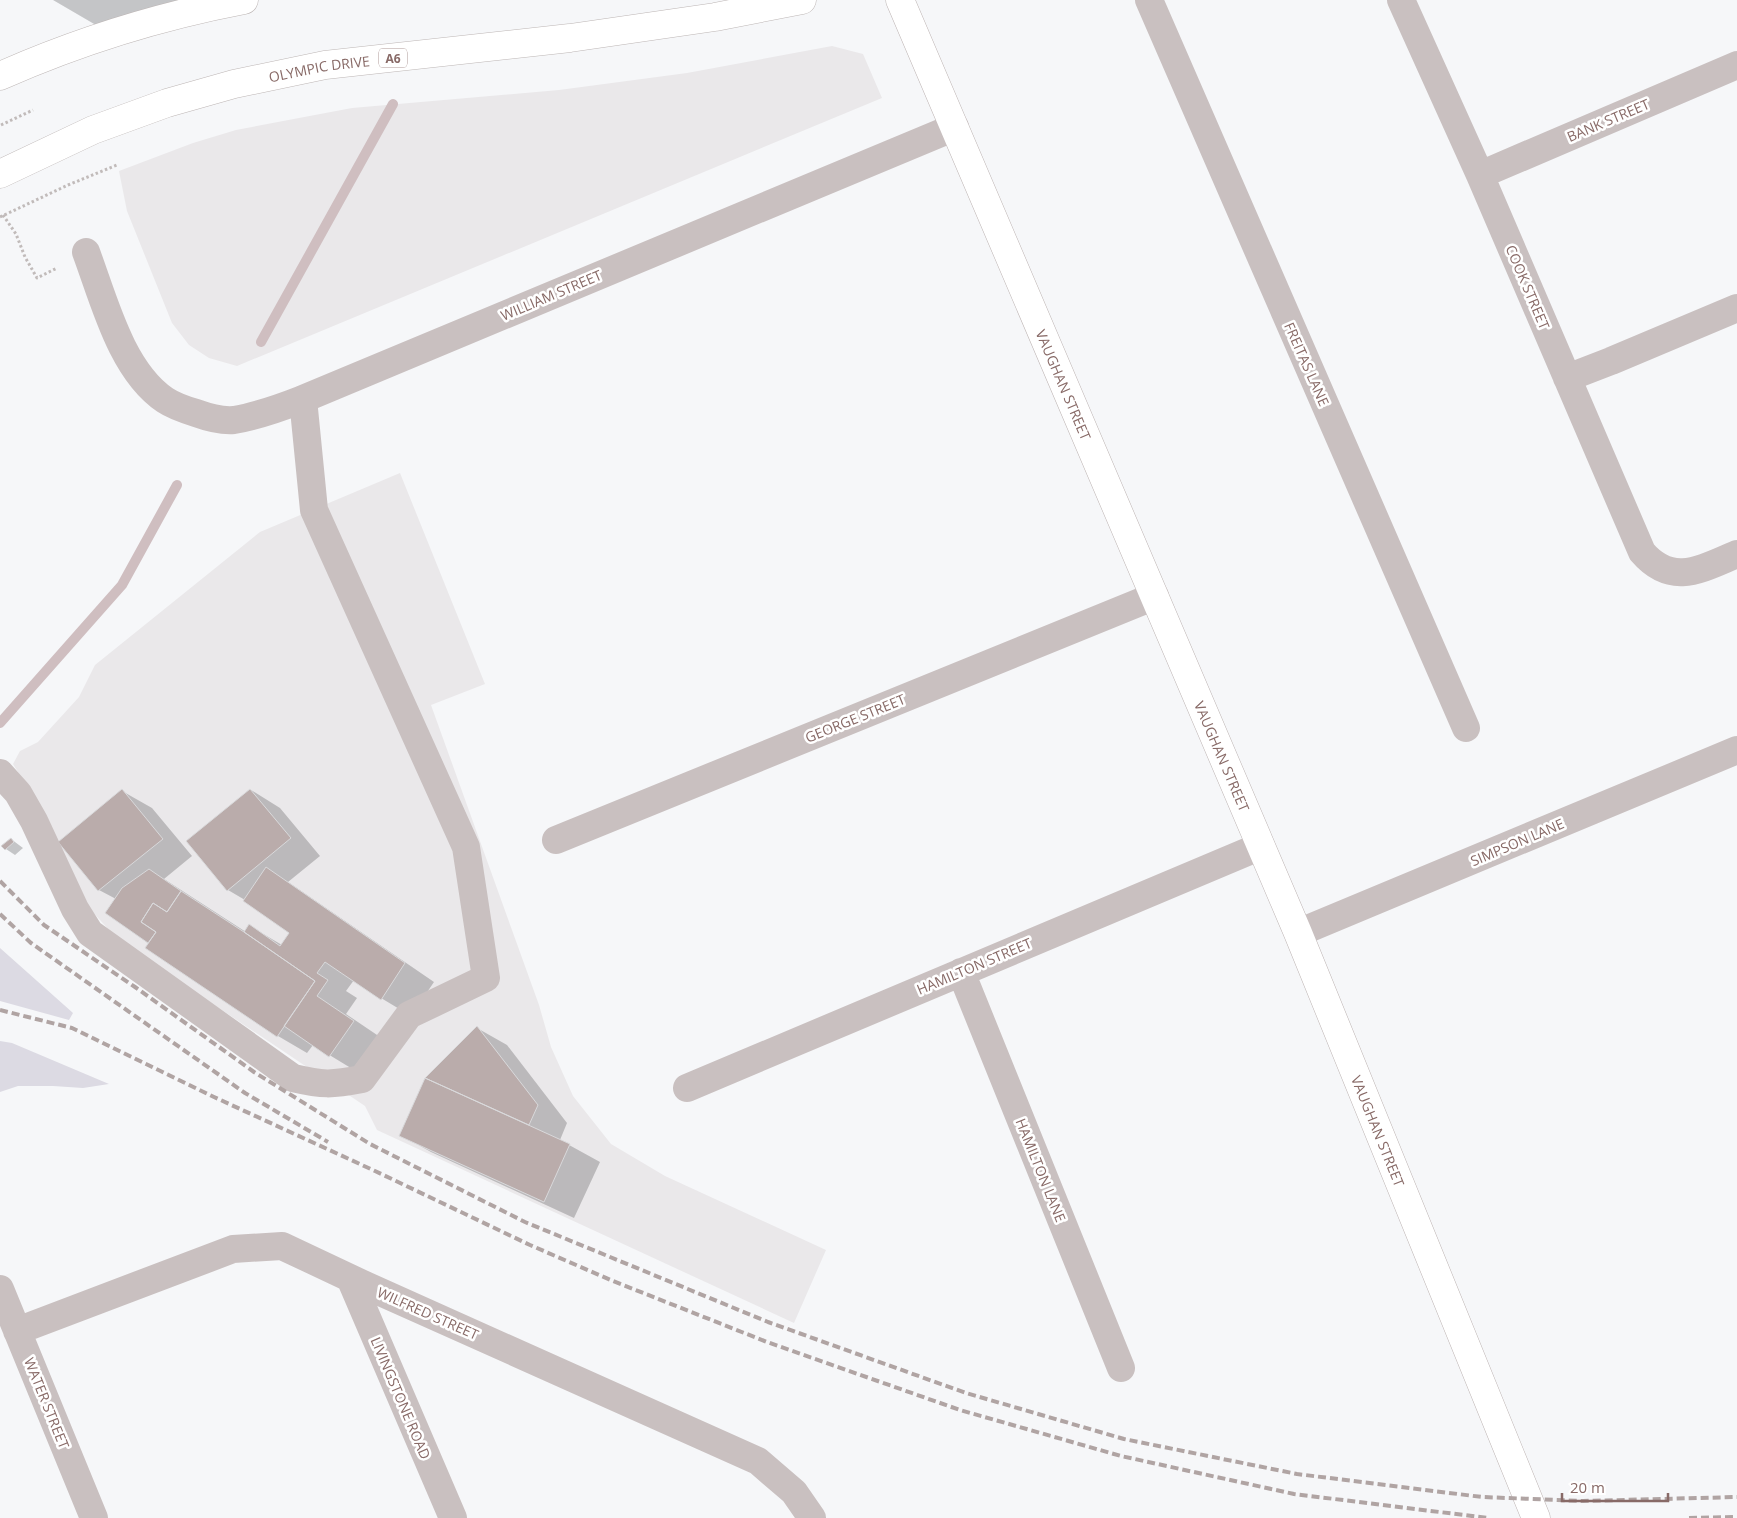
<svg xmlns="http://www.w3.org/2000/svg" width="1737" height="1518" font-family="'Open Sans',sans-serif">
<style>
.built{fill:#eae8ea}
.green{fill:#dcdae3}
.shadow{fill:#0003}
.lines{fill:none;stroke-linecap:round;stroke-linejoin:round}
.stream{stroke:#cfbec0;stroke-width:10}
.building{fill:#baacab;stroke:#d9d9db}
.major-casing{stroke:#bdb4b3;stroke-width:29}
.highway-casing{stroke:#bdb6b5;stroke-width:29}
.path{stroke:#c1bbba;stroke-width:3;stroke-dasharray:2.5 2.5;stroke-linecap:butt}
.minor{stroke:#c9c0c0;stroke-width:28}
.major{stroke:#fff;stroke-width:28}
.highway{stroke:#fff;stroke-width:28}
.rail{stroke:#b0a4a3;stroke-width:4;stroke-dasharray:8 4;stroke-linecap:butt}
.labels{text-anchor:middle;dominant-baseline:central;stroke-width:5;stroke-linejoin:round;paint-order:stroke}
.shield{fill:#fff;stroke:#ac9795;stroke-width:1}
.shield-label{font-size:12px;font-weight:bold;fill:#886a67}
.street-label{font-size:14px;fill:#886a67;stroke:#fff}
</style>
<rect width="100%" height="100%" fill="#f6f7f9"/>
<!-- built -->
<path class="built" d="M832 46 863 54 882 98 237 366 209 358 189 345 172 323 127 211 119 171 193 143 236 130 352 108 559 90 687 73Z
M400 473 485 684 431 705 539 1005 551 1047 573 1096 611 1144 665 1176 826 1250 794 1323 377 1130 365 1106 119 941 90 909 48 821 13 764 20 751 38 742 79 697 95 665 260 532Z"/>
<!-- green -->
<path class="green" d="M0 948 73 1013 69 1020 0 1001Z
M0 1041 12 1043 109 1084 83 1088 53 1086H18L0 1092Z"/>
<!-- shadow -->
<path class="shadow" d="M53 0H226L113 35Z
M251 790 280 808 320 856 288 882 434 982 411 1016 381 998 354 980 346 991 357 998 346 1014 383 1039 359 1073 313 1045 307 1053 278 1036 106 913 116 899 99 890 122 791 152 808 192 856 164 879 246 932 250 926 282 945 291 932 245 900 228 890Z
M11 839 23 848 15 855 6 849Z
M477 1028 507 1045 567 1123 560 1140 600 1162 574 1218 431 1152 401 1135 426 1078Z"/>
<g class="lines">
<!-- stream -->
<path class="stream" d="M261 342 393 104
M0 723 122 585 177 485"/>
</g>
<!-- building -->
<path class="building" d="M122 789 163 839 98 891 58 842Z
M250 789 291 838 227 891 186 841Z
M11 838 14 842 5 850 1 846Z
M266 867 405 963 381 1000 325 962 317 973 328 980 317 996 354 1021 329 1057 284 1026 315 981 244 932 249 924 280 946 289 933 243 901Z
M149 869 181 891 167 912 153 903 141 922 156 932 148 943 105 913 122 888Z
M181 891 244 932 315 981 277 1037 145 948 156 932 141 922 153 903 167 912Z
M477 1026 538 1105 529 1125 425 1078Z
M425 1078 570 1144 544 1202 399 1136Z"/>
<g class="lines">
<!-- major casing -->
<g class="major-casing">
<g id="major">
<path id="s1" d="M900 0 1298 933 1536 1518"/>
</g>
</g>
<!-- highway casing -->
<g class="highway-casing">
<g id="highway">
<path d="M0 76C79 41 160 16 244 0"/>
<path id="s2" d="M0 174 93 130 167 103 234 84 325 65 570 38 715 17 802 0"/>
</g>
</g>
<!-- path -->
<path class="path" d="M1 125 33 110
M3 215 16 234 25 257 37 278 57 268
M0 217 68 185 117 165"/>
<!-- minor -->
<path class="minor" d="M1149 0 1466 728
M1401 0 1480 175 1642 552C1672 587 1701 569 1737 554
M1480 175 1737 65
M86 252C104 300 121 370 165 400 174 406 186 410 196 413 207 417 222 421 234 420 258 416 280 408 303 399L955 127
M1567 378 1611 361 1737 308
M0 773 18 793 34 821 75 909 90 933 293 1078C323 1085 331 1085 362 1079L409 1015 486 978 466 847 314 510 303 399
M556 840 1155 596
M1298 933 1737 750
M961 972 1121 1368
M687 1088 1261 846
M350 1278 453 1518
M0 1289 94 1518
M17 1331 233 1249 282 1246 367 1286 758 1461 794 1492 812 1518"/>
<!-- major -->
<use href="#major" class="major"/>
<!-- highway -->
<use href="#highway" class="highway"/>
<!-- rail -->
<path class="rail" d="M0 881 44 925 135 987 254 1072 370 1144 525 1222 768 1322 966 1393 1124 1439 1297 1474 1482 1497 1583 1501 1737 1497
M0 914 31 943 245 1093 328 1142
M0 1010 72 1028 214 1097 375 1171 530 1245 613 1281 767 1342 960 1410 1121 1456 1294 1494 1488 1518
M1689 1518 1737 1517"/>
</g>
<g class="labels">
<!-- shield labels -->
<rect class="shield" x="379" y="48.5" width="28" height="19" rx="4"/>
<g class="shield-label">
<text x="393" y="58">A6</text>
</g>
<!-- street labels -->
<g class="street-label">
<text stroke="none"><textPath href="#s2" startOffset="338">OLYMPIC DRIVE</textPath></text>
<text transform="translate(1608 120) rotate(-23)">BANK STREET</text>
<text transform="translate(1528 287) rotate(67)">COOK STREET</text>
<text transform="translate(551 295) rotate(-23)">WILLIAM STREET</text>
<text transform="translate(1307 364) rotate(66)">FREITAS LANE</text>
<text stroke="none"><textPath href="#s1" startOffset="418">VAUGHAN STREET</textPath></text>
<text transform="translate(855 718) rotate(-22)">GEORGE STREET</text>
<text stroke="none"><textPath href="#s1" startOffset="822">VAUGHAN STREET</textPath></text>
<text transform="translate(1517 842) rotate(-23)">SIMPSON LANE</text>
<text transform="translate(974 966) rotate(-23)">HAMILTON STREET</text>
<text stroke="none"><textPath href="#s1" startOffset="1228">VAUGHAN STREET</textPath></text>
<text transform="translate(1041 1170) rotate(68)">HAMILTON LANE</text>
<text transform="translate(428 1313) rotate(24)">WILFRED STREET</text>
<text transform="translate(401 1398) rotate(67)">LIVINGSTONE ROAD</text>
<text transform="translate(47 1403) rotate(68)">WATER STREET</text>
</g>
</g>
<!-- scale -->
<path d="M1562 1493v8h106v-8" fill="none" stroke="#886a67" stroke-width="2.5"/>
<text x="1570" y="1493" font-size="15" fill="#886a67" stroke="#ffffff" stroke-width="4" paint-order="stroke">20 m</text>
</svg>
